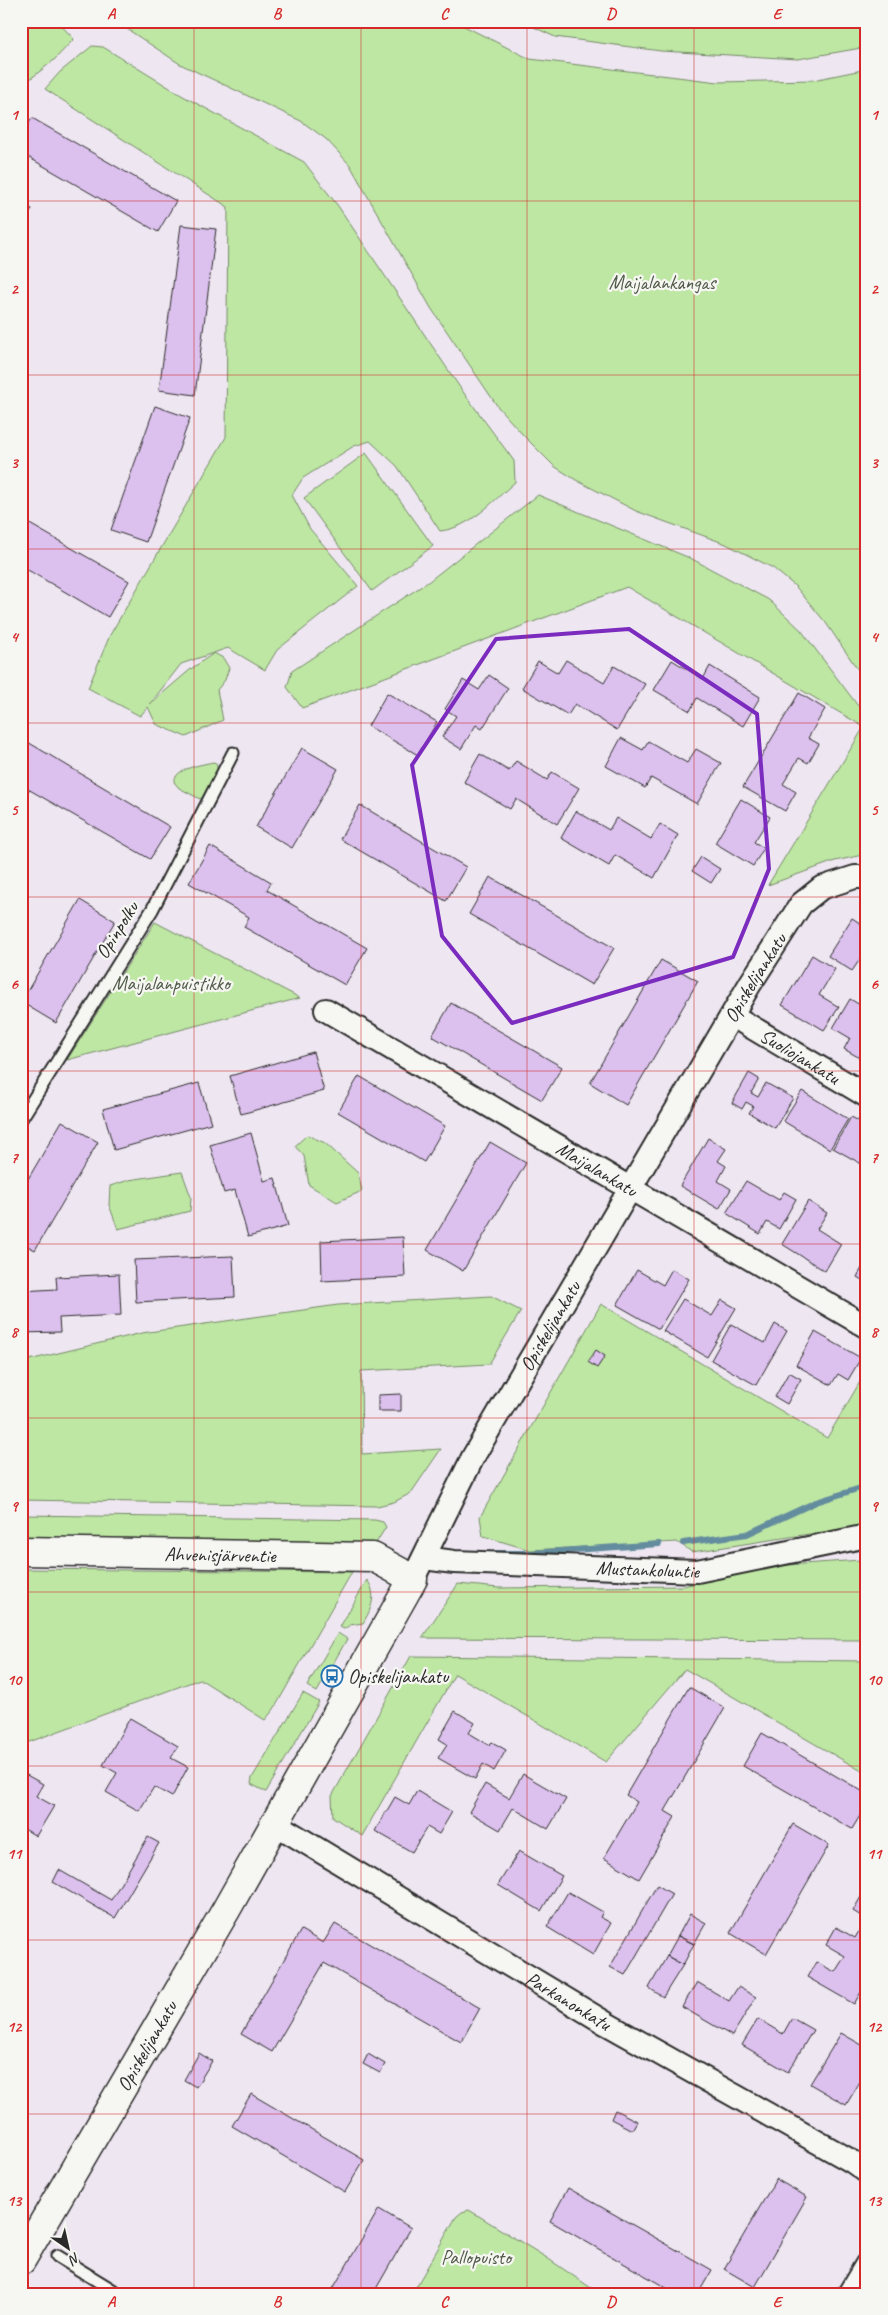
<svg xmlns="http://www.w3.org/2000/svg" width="888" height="2315" font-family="Caveat,sans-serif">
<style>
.green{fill:#bee7a3;stroke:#748967}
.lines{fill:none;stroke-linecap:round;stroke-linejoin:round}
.stream{stroke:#648c9e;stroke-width:6}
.building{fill:#dcc0ee;stroke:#2b2b2b}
.lane-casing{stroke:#2b2b2b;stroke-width:15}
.street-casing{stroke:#2b2b2b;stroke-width:26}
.secondary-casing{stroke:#2b2b2b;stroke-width:31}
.lane{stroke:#f6f6f2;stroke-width:11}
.street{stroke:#f6f6f2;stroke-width:22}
.secondary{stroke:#f6f6f2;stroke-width:28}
.marked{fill:none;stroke:#7b2cbf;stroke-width:4;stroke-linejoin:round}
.grid{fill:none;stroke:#d62828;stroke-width:1;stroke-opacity:0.55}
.labels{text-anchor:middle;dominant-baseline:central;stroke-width:4.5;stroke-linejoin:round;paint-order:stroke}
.park-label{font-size:20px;fill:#505a49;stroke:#f6f6f2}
.street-label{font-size:20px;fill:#2b2b2b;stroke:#f6f6f2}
.poi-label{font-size:20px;fill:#2b2b2b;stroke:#f6f6f2;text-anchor:start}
.neatline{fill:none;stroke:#d62828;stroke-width:2}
.grid-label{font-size:16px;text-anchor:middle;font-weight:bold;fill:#d62828}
</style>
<rect width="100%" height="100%" fill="#eee6f1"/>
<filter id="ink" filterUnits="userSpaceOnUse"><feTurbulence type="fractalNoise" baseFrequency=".02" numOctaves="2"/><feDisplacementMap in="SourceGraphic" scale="10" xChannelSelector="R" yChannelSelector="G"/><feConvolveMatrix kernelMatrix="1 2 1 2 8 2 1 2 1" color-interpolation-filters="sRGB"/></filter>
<g filter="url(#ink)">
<!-- green -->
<path class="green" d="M21 21H57L74 39 54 60 29 80 21 76Z
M115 21H454L530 59 718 82 813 80 867 69V683L826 623 796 587 773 568 726 544 636 511 576 480 554 466 524 436 498 407 431 308 350 165 326 139 301 121 180 64Z
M521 21H867V47L798 59 661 51 555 37Z
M92 46 103 47 183 96 304 162 338 206 461 389 514 461 515 482C492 502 470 528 440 531L397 466 370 441 354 446 303 478 292 495 310 529 358 586 277 650 265 670 228 648 181 664 150 704 191 669 214 653 223 658 229 668 225 680 217 690 223 720 186 737 156 724 148 707 140 716 88 688 110 635 226 437 228 207 45 89 60 72Z
M366 453 433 546 372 591 304 498Z
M538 495 692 559 769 600 801 630 858 706 867 713V854L835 861 768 885 864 727 627 587 302 708 287 687 292 671 428 582Z
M213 762 216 763 218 772 205 796 200 799 179 788 174 782C175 768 201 765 213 762Z
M155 922 300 998 67 1060Z
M307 1135 325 1143 358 1173 362 1191 337 1202 309 1185 304 1156 295 1146Z
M182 1172 191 1197 190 1211 118 1229 109 1205 110 1186 129 1180Z
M491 1296 521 1311 489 1364 361 1371 362 1454 441 1449 411 1493 394 1502 377 1506 21 1500V1362L142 1333 338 1305Z
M601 1304 827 1438 867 1370V1528L855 1527 692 1552 677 1542 530 1550 483 1536 480 1517Z
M21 1515 375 1520 383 1522 386 1527 376 1543 366 1545 21 1538Z
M861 1560 867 1561V1640L422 1638 458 1584 499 1588 683 1586 773 1566Z
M21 1569 352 1572 274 1709 265 1720 200 1679 21 1745Z
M367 1580C378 1594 371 1610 363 1623L350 1625 344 1629 340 1627Z
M338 1633 347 1639 317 1692 307 1686Z
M411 1656 867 1661V1774L685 1669 606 1762 455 1674 362 1836 333 1817 332 1796Z
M303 1693 319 1702 266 1792 251 1784 252 1778Z
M469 2210 547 2258 600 2294H412L456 2217 462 2212Z"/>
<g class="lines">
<!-- stream -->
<path class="stream" d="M683 1543 747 1534 816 1502 867 1486
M495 1553H532L659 1544"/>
</g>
<!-- building -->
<path class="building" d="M32 118 176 201 158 232 21 153V136Z
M21 203 32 209 21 229Z
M181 225 216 229 195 395 159 390Z
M155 406 190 418 146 542 111 530Z
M21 519 129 581 108 617 21 566Z
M566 660 604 683 614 666 645 684 617 730 575 704 568 715 522 688 538 661 558 673Z
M672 660 703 679 710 666 760 697 743 726 697 698 690 711 654 690Z
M489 675 508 688 482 729 476 725 461 749 442 737 456 716 445 709 463 680 479 690Z
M387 693 437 722 418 755 368 726Z
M799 693 825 709 808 738 819 744 808 763 799 758 783 784 796 792 785 811 743 787Z
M21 738 170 827 150 859 21 785Z
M621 738 643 750 648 741 687 763 696 749 721 763 697 804 651 778 645 788 606 766Z
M302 748 338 769 292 848 256 827Z
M480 754 509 771 516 761 547 780 552 772 579 788 557 824 516 799 510 809 464 782Z
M741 799 770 817 754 842 764 848 753 866 715 843Z
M360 805 466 867 446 901 340 839Z
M576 811 609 830 616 818 651 839 660 824 678 835 654 878 615 855 609 866 561 838Z
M210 846 271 882 267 890 367 948 345 985 244 927 249 917 189 883Z
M701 857 720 869 711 883 692 871Z
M490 877 614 948 592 985 469 914Z
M80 900 115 921 56 1023 21 1002Z
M852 918 863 925 867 920V949L852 971 828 956Z
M812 955 835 969 819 995 839 1007 824 1030 782 1005Z
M661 960 698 981 626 1105 590 1083Z
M850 999 867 1009 864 1014 867 1015V1062L844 1049 850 1038 833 1028Z
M451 1003 562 1067 542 1100 432 1036Z
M313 1052 324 1091 241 1114 230 1076Z
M749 1073 759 1079 751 1093 758 1097 766 1083 793 1098 775 1128 749 1113 753 1106 746 1102 742 1109 732 1103Z
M359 1076 445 1126 424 1162 338 1112Z
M199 1083 211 1123 114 1150 103 1109Z
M802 1091 848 1119 830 1149 783 1121Z
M851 1117 867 1125V1167L833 1148Z
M62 1121 98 1142 35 1250 21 1242V1191Z
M251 1133 264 1181 275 1178 288 1226 248 1237 235 1190 224 1193 210 1145Z
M708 1138 726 1149 718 1161 726 1166 718 1181 731 1189 719 1209 680 1186Z
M490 1142 526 1163 463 1271 427 1250Z
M746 1181 779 1200 784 1192 796 1199 779 1229 767 1222 760 1234 726 1213Z
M808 1201 827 1213 817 1229 841 1244 825 1271 782 1244Z
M403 1237 405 1277 322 1281 321 1241Z
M233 1256 235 1297 136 1302 134 1260Z
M867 1259V1283L857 1277Z
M672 1269 689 1279 659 1329 617 1305 637 1270 663 1285Z
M119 1274 121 1315 59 1318 60 1332 21 1333V1291L57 1289 56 1277Z
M683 1299 712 1316 722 1300 736 1308 707 1357 663 1331Z
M731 1324 765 1343 775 1324 787 1331 756 1385 711 1360Z
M815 1332 861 1358 848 1380 838 1374 831 1385 796 1365Z
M596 1350 605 1356 597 1368 588 1362Z
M789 1372 801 1379 787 1404 775 1397Z
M401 1394V1411H378V1395Z
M689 1687 725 1708 665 1811 675 1817 639 1879 604 1858 637 1802 626 1795Z
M455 1711 475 1723 469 1733 489 1745 492 1742 506 1750 494 1771 483 1764 475 1779 438 1758 447 1744 439 1739Z
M130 1718 178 1746 171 1758 188 1767 172 1797 154 1787 139 1811 106 1792 117 1773 103 1765Z
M762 1733 867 1794V1804L852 1829 743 1766Z
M21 1772 43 1784 36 1796 54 1806 36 1836 21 1827Z
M523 1774 566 1799 548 1829 513 1808 500 1830 469 1812 485 1784 509 1798Z
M417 1791 452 1812 439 1834 427 1827 412 1852 375 1831 395 1797 409 1805Z
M793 1824 829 1845 766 1954 730 1933Z
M148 1837 159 1843 115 1918 53 1882 59 1870 111 1900Z
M519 1851 562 1876 541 1911 498 1885Z
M657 1885 672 1894 625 1975 610 1967Z
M568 1892 603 1912 600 1917 611 1923 593 1955 547 1927Z
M862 1895 867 1898V1982L854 2004 807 1977 816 1962 835 1972 845 1956 826 1945 836 1927 855 1938 866 1919 853 1911Z
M690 1914 706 1923 694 1944 678 1936Z
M335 1924 480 2008 461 2042 324 1963 272 2052 241 2034 301 1930 323 1943Z
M678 1936 694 1944 683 1965 667 1956Z
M667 1956 683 1965 663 1997 649 1988Z
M697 1982 729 2001 738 1987 756 1997 732 2036 682 2007Z
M792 2018 813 2030 788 2072 742 2045 758 2019 783 2034Z
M841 2033 867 2048V2070L846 2105 810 2084Z
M199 2053 212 2061 196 2087 184 2080Z
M368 2054 385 2064 380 2073 363 2064Z
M251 2094 364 2160 345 2192 232 2126Z
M615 2110 637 2121 632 2130 611 2119Z
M776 2179 807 2197 755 2287 724 2269Z
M568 2188 712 2270 698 2294H677L550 2221Z
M379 2209 411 2228 373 2294H330Z"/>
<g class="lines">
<!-- lane casing -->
<g class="lane-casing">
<path id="lane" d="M21 1119 152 910 233 753
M57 2256 119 2294"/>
</g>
<!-- street casing -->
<g class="street-casing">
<g id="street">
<path id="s1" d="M326 1010 867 1327"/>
<path id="s2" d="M733 1016 867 1096"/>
<path id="s3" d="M424 1558 454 1562 697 1571 867 1536"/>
<path id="s4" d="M413 1579 473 1457 750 984 801 904 821 888 855 877H867"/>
<path id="s5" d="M274 1823 607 2024 853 2162 867 2172"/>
<path d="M849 2294 867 2264"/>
</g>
</g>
<!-- secondary casing -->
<g class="secondary-casing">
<g id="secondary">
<path id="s6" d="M21 1551 373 1557 413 1579 226 1910 21 2261"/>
</g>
</g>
<!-- lane -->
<use href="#lane" class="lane"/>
<!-- street -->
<use href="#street" class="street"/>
<!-- secondary -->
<use href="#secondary" class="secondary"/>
</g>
</g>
<!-- marked area -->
<path class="marked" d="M629 629 757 714 769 869 733 957 512 1023 442 936 412 765 496 639Z"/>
<!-- grid -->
<path class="grid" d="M194 21V2294M361 21V2294M527 21V2294M694 21V2294M21 201H867M21 375H867M21 549H867M21 723H867M21 897H867M21 1071H867M21 1244H867M21 1418H867M21 1592H867M21 1766H867M21 1940H867M21 2114H867"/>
<!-- icons -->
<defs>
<g id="bus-ring" transform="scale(1.125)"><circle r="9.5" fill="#f6f6f2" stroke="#1f6fb2" stroke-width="1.5"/><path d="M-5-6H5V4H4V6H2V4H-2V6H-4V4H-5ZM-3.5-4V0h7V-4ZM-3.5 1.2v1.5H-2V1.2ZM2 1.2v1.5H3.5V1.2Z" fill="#1f6fb2"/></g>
</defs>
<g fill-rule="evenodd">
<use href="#bus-ring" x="332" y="1676"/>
</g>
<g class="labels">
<!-- park labels -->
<g class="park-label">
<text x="662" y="282">Maijalankangas</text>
<text x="171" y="983">Maijalanpuistikko</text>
<text x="476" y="2257">Pallopuisto</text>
</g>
<!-- street labels -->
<g class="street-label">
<text transform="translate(117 930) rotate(-58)">Opinpolku</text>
<text stroke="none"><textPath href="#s4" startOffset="692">Opiskelijankatu</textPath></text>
<text stroke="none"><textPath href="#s2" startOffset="78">Suoliojankatu</textPath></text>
<text stroke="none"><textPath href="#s1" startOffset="314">Maijalankatu</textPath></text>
<text stroke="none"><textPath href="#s4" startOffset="288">Opiskelijankatu</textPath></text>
<text stroke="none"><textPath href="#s6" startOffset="199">Ahvenisjärventie</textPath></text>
<text stroke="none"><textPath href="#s3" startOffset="224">Mustankoluntie</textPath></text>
<text stroke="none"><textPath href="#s5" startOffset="344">Parkanonkatu</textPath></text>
<text transform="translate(147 2046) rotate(-60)">Opiskelijankatu</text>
</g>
<!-- poi labels -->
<g class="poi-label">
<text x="348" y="1676">Opiskelijankatu</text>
</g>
</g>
<!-- margin -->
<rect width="888" height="2315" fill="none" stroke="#f6f6f2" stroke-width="55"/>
<!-- north arrow -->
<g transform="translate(68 2248) rotate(146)" stroke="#f6f6f2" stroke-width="4" paint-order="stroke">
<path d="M0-4L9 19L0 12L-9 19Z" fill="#2b2b2b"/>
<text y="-8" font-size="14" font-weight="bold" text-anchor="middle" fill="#2b2b2b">N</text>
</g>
<rect x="28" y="28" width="832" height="2260" class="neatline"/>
<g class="grid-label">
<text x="111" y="19">A</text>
<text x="277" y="19">B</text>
<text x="444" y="19">C</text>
<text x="611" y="19">D</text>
<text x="777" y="19">E</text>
<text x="14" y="120">1</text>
<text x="874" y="120">1</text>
<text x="14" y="294">2</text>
<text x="874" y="294">2</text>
<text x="14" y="468">3</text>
<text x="874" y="468">3</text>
<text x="14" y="642">4</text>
<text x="874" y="642">4</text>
<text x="14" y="815">5</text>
<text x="874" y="815">5</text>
<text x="14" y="989">6</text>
<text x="874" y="989">6</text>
<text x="14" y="1163">7</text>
<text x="874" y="1163">7</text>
<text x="14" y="1337">8</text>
<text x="874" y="1337">8</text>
<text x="14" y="1511">9</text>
<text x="874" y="1511">9</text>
<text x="14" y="1685">10</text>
<text x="874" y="1685">10</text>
<text x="14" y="1859">11</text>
<text x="874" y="1859">11</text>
<text x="14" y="2032">12</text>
<text x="874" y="2032">12</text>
<text x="14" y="2206">13</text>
<text x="874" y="2206">13</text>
<text x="111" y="2307">A</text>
<text x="277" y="2307">B</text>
<text x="444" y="2307">C</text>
<text x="611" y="2307">D</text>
<text x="777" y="2307">E</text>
</g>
</svg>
